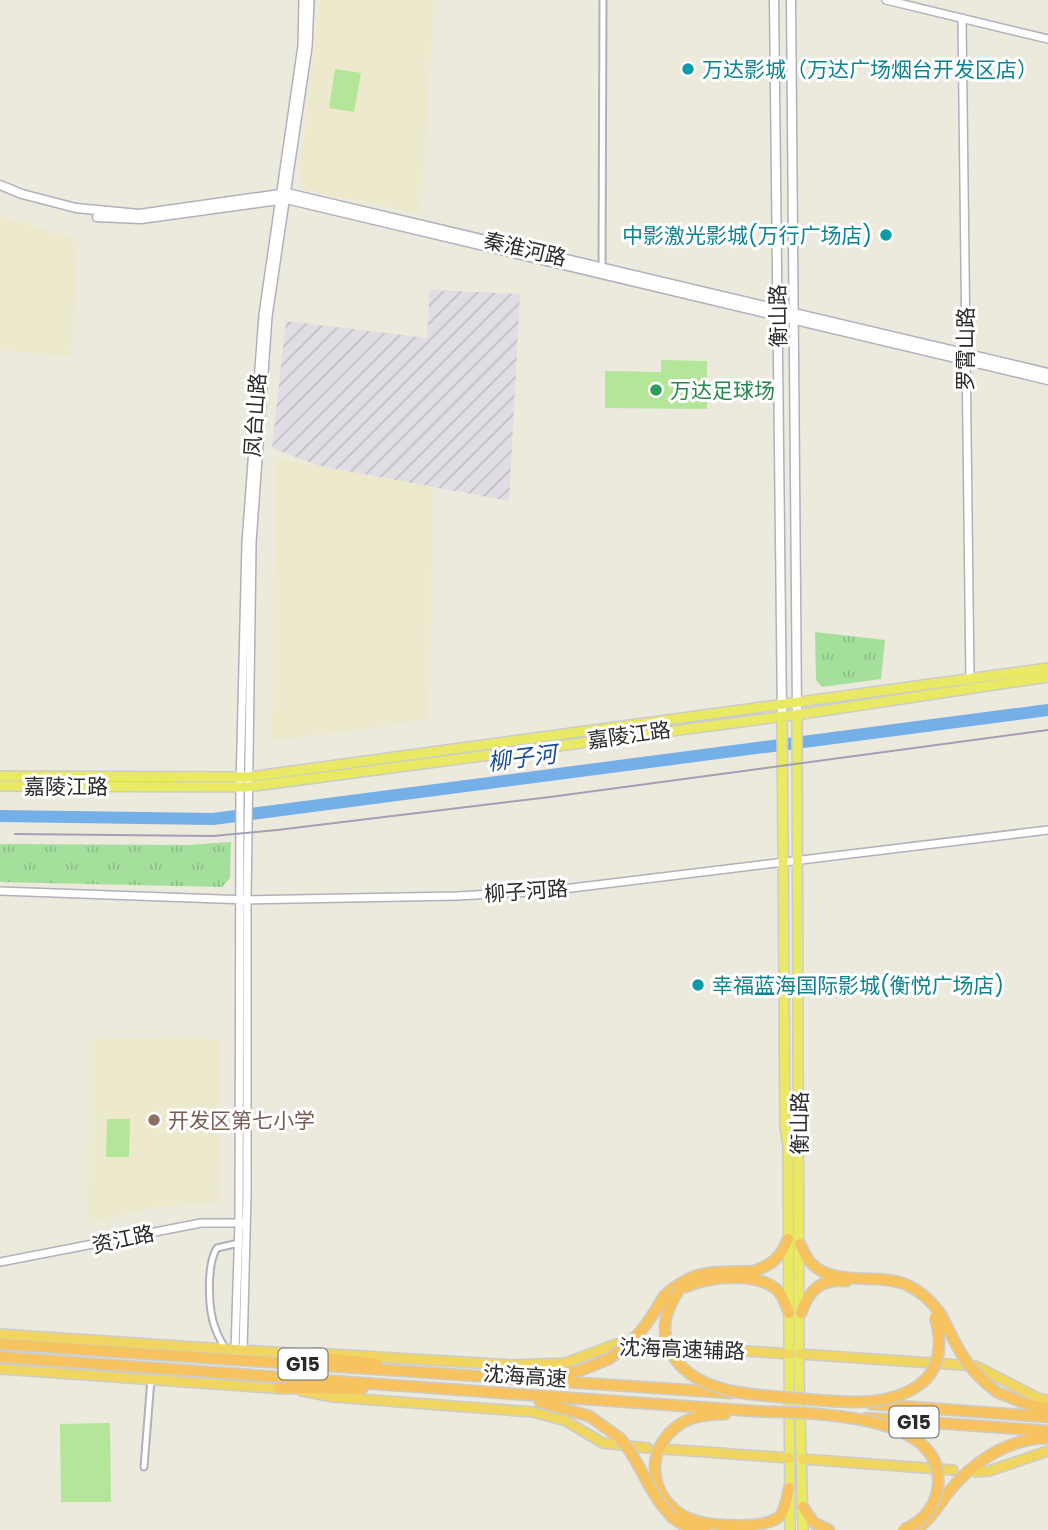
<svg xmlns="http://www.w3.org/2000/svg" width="1048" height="1530" font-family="Poppins,'Noto Sans SC',sans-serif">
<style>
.industrial{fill:url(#industrial-furrows)}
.education{fill:#ece9cd}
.park{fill:url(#park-tufts)}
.pitch{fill:#b3e698}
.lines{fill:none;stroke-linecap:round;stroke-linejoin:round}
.river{stroke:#75afe8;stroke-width:12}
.minor-casing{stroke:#b1b0bd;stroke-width:9}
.tertiary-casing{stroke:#b1b0bd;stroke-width:10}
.secondary-casing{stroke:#b1b0bd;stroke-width:11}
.primary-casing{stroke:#ccc;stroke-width:12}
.trunk-casing{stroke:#ccc;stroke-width:12}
.motorway-casing{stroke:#ccc;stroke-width:13}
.minor{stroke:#fff;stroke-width:5}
.tertiary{stroke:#fff;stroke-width:7}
.secondary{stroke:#fff;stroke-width:8}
.primary{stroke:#e9e964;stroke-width:9}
.trunk{stroke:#f0d661;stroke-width:9}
.motorway{stroke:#f6c35e;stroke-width:10}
.rail{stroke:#a2a0b4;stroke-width:2}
.motorway-bridge-casing{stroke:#ccc;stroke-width:13;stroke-linecap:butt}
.motorway-bridge{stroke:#f6c35e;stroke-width:10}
.culture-dot{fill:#0f9aa8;stroke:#fff;stroke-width:2.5}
.leisure-dot{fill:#2e9e5b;stroke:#fff;stroke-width:2.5}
.education-dot{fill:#8d6e63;stroke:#fff;stroke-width:2.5}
.labels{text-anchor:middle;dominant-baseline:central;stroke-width:6;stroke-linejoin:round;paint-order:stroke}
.shield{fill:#fff;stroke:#6a6a6a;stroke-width:2}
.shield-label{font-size:19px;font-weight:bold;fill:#2a2a2a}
.culture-label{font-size:21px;fill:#0d838f;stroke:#fff;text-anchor:start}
.street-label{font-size:21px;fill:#2a2a2a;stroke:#fff}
.leisure-label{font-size:21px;fill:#27864d;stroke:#fff;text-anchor:start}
.education-label{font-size:21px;fill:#785e54;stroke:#fff;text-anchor:start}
.water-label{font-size:23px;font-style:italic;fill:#144b94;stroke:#fff}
</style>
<defs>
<pattern id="industrial-furrows" width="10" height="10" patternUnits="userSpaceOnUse" patternTransform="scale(1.75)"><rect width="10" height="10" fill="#e1dde4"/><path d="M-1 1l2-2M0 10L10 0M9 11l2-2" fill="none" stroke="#c1bec4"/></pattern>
<pattern id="park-tufts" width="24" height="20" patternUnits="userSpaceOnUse" patternTransform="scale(1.75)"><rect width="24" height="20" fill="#a4df9c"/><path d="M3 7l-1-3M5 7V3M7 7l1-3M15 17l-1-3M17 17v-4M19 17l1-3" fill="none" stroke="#8dc087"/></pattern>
</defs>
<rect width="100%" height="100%" fill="#ece9dd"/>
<!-- industrial -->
<path class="industrial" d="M430 290 520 294 509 501 320 466 272 448 286 321 427 338Z"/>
<!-- education -->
<path class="education" d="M320 0H434L421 214 305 190 299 177Z
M0 216 78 240 71 357 0 350Z
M276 458 433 487 429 720 272 741Z
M90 1038 220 1039 218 1202 151 1208 88 1223Z"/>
<!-- park -->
<path class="park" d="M815 632 885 640 881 679 822 687 816 680Z
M231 842 230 878 222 887 0 882V844L188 845Z"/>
<!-- pitch -->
<path class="pitch" d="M335 69 361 73 354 112 329 108Z
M661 360 707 361V409L605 408V371L661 372Z
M107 1119H130L129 1157H106Z
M110 1423 111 1502H61L60 1424Z"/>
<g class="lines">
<!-- river -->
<path class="river" d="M0 816 213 819 1048 710"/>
<!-- minor casing -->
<g class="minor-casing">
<path id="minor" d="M602 267 603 0
M226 1350C223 1344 218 1337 216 1330 208 1312 206 1265 217 1248L239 1243
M144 1467 151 1379"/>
</g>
<!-- tertiary casing -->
<g class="tertiary-casing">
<path id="tertiary" d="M886 0 1048 39
M962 18 970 680
M0 891 247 900 457 896 547 891 1048 830
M0 1262 201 1223H244
M235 1351 239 1223 240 787 246 543 263 315 302 46 303 0
M243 1351 247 1196V900L252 543 268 316 308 47 310 0"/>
</g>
<!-- secondary casing -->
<g class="secondary-casing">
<path id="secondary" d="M774 0 782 716
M791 0 797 714
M0 185 22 194 76 208 139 214 287 193 1048 373
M97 217 141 219 286 199 1048 380"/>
</g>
<!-- primary casing -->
<g class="primary-casing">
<path id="primary" d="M797 714 799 1375 803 1530
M782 716 785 1127 788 1146 790 1530
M0 776 248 777 1048 668
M0 786 247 787 809 713 1048 677"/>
</g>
<!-- trunk casing -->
<g class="trunk-casing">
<path id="trunk" d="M0 1334 288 1353
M313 1353 512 1365 565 1363 616 1344H643L790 1354
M800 1354 976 1366 1038 1398 1048 1400
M0 1369 285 1389
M302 1391 333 1397 533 1412 566 1421 603 1443 648 1448
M664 1449 790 1458
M802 1459 953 1470
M976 1472 989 1471 1048 1451"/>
</g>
<!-- motorway casing -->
<g class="motorway-casing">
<path id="motorway" d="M800 1244C803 1250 806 1258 811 1263 835 1288 878 1272 907 1285 921 1291 931 1301 940 1313
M686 1287C707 1276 762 1272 779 1292 784 1298 786 1306 789 1313
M664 1296C696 1267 714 1273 754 1271 772 1265 781 1257 788 1239
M801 1313C809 1290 820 1279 846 1281
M0 1344 731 1393
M283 1353 377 1364
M0 1357 753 1411
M549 1376 579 1371 609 1359
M279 1388 362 1389
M997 1392 1026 1404 1048 1409
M540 1402 589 1416 620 1438
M871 1404 1048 1417
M725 1414C711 1415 695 1415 682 1423 639 1449 650 1507 696 1521 717 1526 767 1530 781 1515 786 1507 787 1497 789 1488
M866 1418 1048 1431
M803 1507 814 1523 829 1530
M673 1518 685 1526 705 1529
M915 1530C929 1521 937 1508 947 1494 971 1463 1008 1438 1048 1438"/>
</g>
<!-- minor -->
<use href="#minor" class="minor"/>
<!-- tertiary -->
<use href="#tertiary" class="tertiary"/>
<!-- secondary -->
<use href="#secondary" class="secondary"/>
<!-- primary -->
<use href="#primary" class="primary"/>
<!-- trunk -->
<use href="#trunk" class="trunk"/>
<!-- motorway -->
<use href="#motorway" class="motorway"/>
<!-- rail -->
<path class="rail" d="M15 834 213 836 277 830 550 797 1048 730"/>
<!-- motorway-bridge casing -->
<g class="motorway-bridge-casing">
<path id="motorway-bridge" d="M679 1290C666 1310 660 1327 670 1350 690 1393 752 1395 793 1398 834 1401 884 1410 919 1385 942 1369 942 1340 935 1317
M940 1313C957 1346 966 1370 997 1392
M609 1359C637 1339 647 1326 664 1296
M753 1411C801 1414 946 1409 938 1486 936 1507 922 1522 903 1530
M620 1438C641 1462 649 1495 673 1518"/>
</g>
<!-- motorway-bridge -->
<use href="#motorway-bridge" class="motorway-bridge"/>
</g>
<!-- markers -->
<g class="culture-dot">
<circle cx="688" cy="69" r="7"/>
<circle cx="886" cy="235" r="7"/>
<circle cx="698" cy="985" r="7"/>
</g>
<circle class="leisure-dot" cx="656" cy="390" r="7"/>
<circle class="education-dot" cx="154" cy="1120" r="7"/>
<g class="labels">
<!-- shield labels -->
<g class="shield">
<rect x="278.5" y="1348.5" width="49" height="31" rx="5"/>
<rect x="889.5" y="1406.5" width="49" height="31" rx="5"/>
</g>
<g class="shield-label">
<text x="303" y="1364">G15</text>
<text x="914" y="1422">G15</text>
</g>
<!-- culture labels -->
<g class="culture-label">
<text x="702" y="69">万达影城（万达广场烟台开发区店）</text>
<text x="872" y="235" text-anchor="end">中影激光影城(万行广场店)</text>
<text x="712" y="985">幸福蓝海国际影城(衡悦广场店)</text>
</g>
<!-- street labels -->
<g class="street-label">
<text transform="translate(525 249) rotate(13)">秦淮河路</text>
<text transform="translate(778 316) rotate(-91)">衡山路</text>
<text transform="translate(965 349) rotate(-90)">罗霄山路</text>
<text transform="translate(255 415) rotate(-86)">凤台山路</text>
<text transform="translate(629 735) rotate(-8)">嘉陵江路</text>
<text x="66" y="786">嘉陵江路</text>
<text transform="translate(526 891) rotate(-4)">柳子河路</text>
<text transform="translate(799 1123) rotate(-90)">衡山路</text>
<text transform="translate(123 1239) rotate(-12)">资江路</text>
<text transform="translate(682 1349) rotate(2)">沈海高速辅路</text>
<text transform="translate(525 1376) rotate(4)">沈海高速</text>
</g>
<!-- leisure labels -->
<g class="leisure-label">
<text x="670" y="390">万达足球场</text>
</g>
<!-- education labels -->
<g class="education-label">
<text x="168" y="1120">开发区第七小学</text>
</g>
<!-- water labels -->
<g class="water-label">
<text transform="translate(522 758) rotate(-7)">柳子河</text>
</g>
</g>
</svg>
